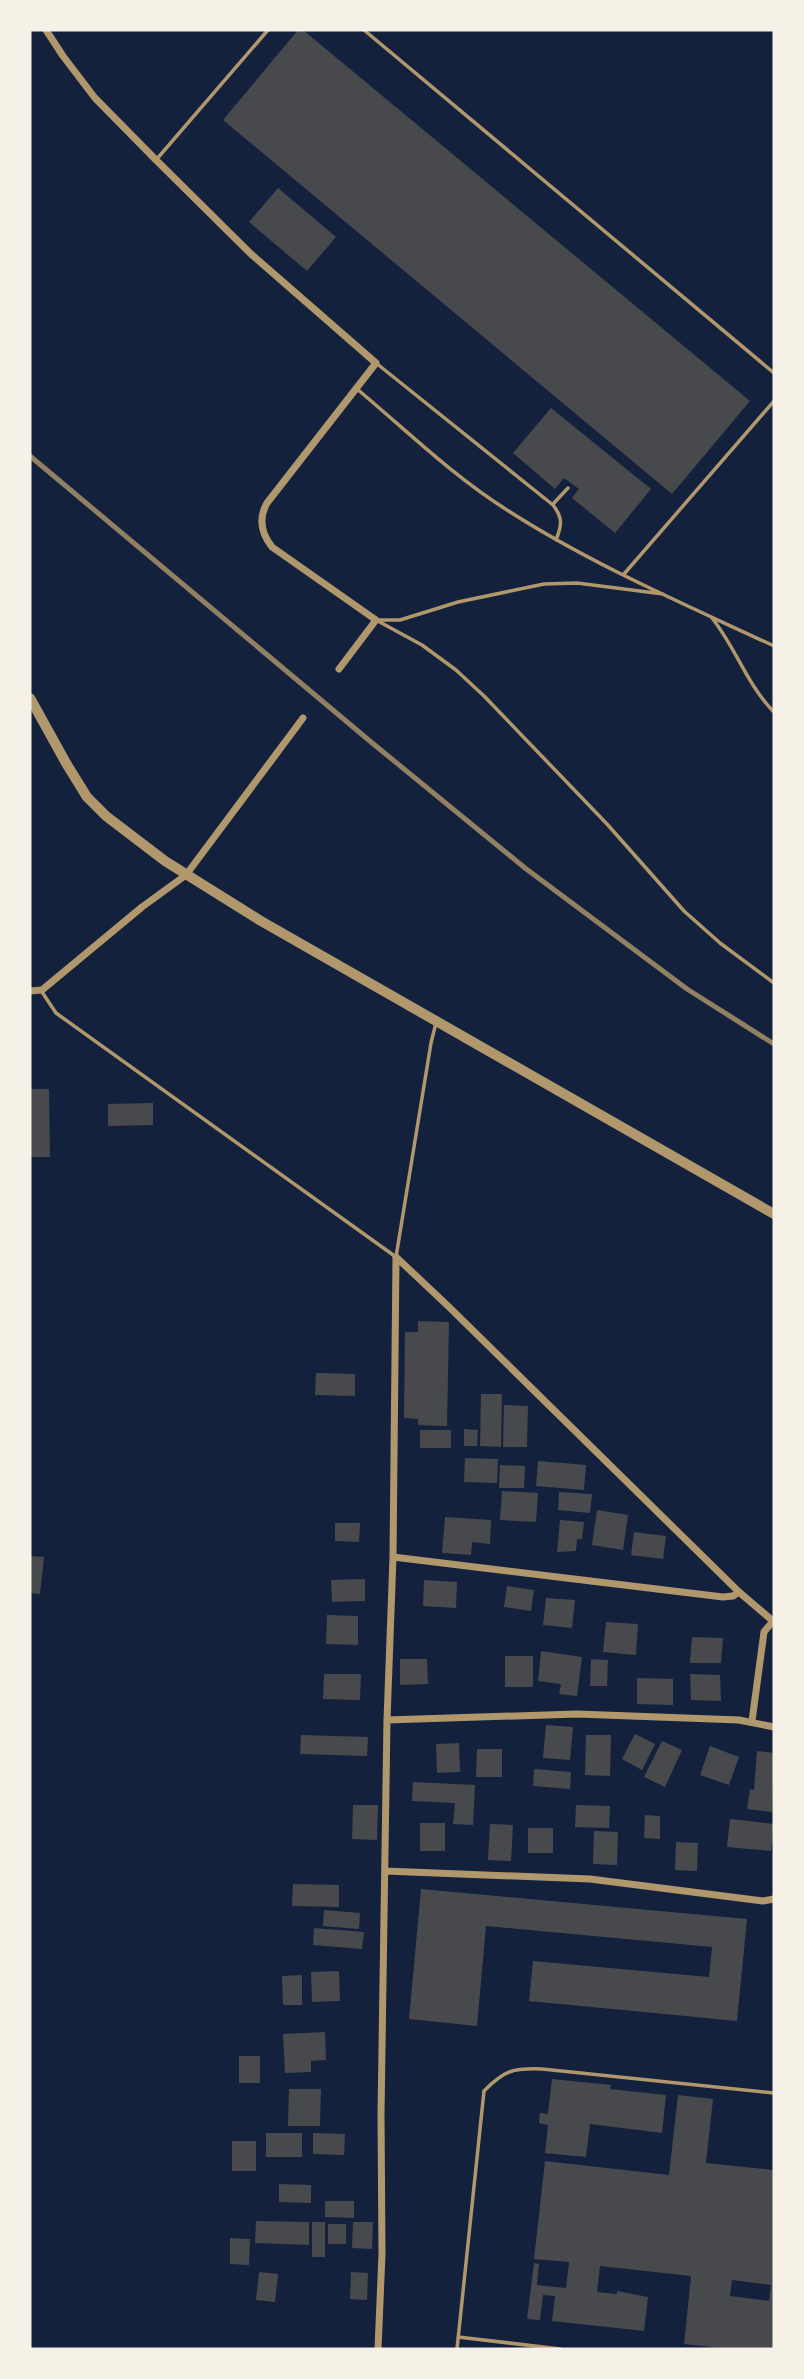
<svg xmlns="http://www.w3.org/2000/svg" width="804" height="2379" font-family="Inter,sans-serif">
<style>
.building{fill:#48494c;fill-rule:evenodd}
.lines{fill:none;stroke-linecap:round;stroke-linejoin:round}
.service{stroke:#b1986c;stroke-width:3.5}
.minor{stroke:#b1986c;stroke-width:7}
.tertiary{stroke:#b1986c;stroke-width:10}
.rail{stroke:#918062;stroke-width:5}
</style>
<rect width="100%" height="100%" fill="#14213d"/>
<!-- building -->
<path class="building" d="M298 30H303L750 401 672 494 223 120Z
M278 188 336 237 307 271 249 222Z
M551 408 651 489 615 533 572 498 579 489 564 478 555 489 513 453Z
M30 1089H49L50 1157H30Z
M153 1103V1125L108 1126V1104Z
M418 1321 449 1322 447 1426 418 1425V1419L404 1418 405 1332H418Z
M316 1373 355 1374V1396L315 1395Z
M481 1394H502L501 1447 480 1446Z
M504 1405 528 1406 527 1447H503Z
M464 1429 478 1430 477 1446H464Z
M420 1430H451V1448H420Z
M465 1458 498 1459 497 1483 464 1482Z
M538 1461 586 1465 584 1490 536 1486Z
M500 1465 525 1466 524 1488H499Z
M502 1491 538 1493 536 1522 500 1520Z
M559 1492 592 1494 590 1513 558 1510Z
M597 1510 628 1515 623 1550 592 1545Z
M445 1517 491 1520 490 1544 472 1542 471 1555 442 1553Z
M560 1520 584 1522 582 1539H577L576 1551 557 1552Z
M335 1523H360L359 1542 335 1541Z
M634 1532 666 1536 663 1559 631 1555Z
M30 1556 44 1557 40 1594 30 1593Z
M365 1579V1601L332 1602 331 1580Z
M424 1580 457 1582 456 1608 423 1606Z
M507 1586 534 1590 531 1611 504 1607Z
M546 1598 575 1600 572 1628 543 1625Z
M327 1615 358 1616V1645L326 1644Z
M606 1622 638 1624 636 1655 603 1652Z
M692 1637 723 1638 721 1663H690Z
M541 1651 582 1657 577 1696 559 1694 561 1684 538 1681Z
M505 1656H533V1687H505Z
M400 1659H427L428 1684 400 1685Z
M591 1659 608 1660 607 1686H590Z
M324 1674H361L360 1700 323 1699Z
M690 1674 720 1675 721 1701 691 1700Z
M637 1678 673 1679V1705L637 1704Z
M546 1725 573 1727 570 1760 543 1758Z
M635 1734 655 1744 642 1770 622 1759Z
M301 1735 368 1737 367 1756 300 1754Z
M586 1735H611L610 1776 585 1775Z
M662 1741 682 1750 665 1787 644 1777Z
M459 1743 460 1772 437 1773 436 1744Z
M710 1746 739 1757 729 1785 700 1775Z
M477 1749H502V1777H476Z
M757 1751 774 1753 772 1812 747 1809 750 1789 754 1790Z
M534 1769 571 1772 570 1789 533 1786Z
M413 1782 475 1785 473 1825 453 1824 455 1803 412 1801Z
M353 1805H378L377 1840 352 1839Z
M576 1805 610 1806 609 1828 575 1827Z
M645 1815 660 1816V1839L644 1838Z
M730 1819 774 1824 771 1851 727 1847Z
M420 1823H445V1851H420Z
M490 1824 513 1825 511 1861 488 1860Z
M528 1828H553V1853H528Z
M594 1831 618 1832 617 1865 593 1864Z
M676 1842 698 1843 697 1871 675 1870Z
M293 1884 339 1885V1907L292 1906Z
M421 1889 747 1919 737 2021 529 2001 533 1961 709 1977 712 1947 486 1926 477 2026 409 2019Z
M324 1910 360 1913 359 1929 323 1926Z
M314 1928 364 1932 362 1949 313 1945Z
M339 1971 340 2001 312 2002 311 1972Z
M302 1975V2005H283L282 1976Z
M325 2032 326 2060 311 2061V2072L285 2073 283 2034Z
M239 2056H260V2083H239Z
M552 2079 611 2085 610 2089 666 2095 662 2133 590 2124 586 2157 545 2153 548 2125 539 2123 540 2113 548 2114Z
M289 2089H321L320 2126H288Z
M678 2095 713 2099 706 2163 774 2170V2349H730L684 2344 691 2276 600 2266 597 2292 617 2294V2291L648 2297 644 2331 552 2321 555 2296 543 2295 540 2320 527 2319 534 2263 539 2264 537 2285 566 2288 569 2262 534 2259 545 2161 669 2175ZM732 2280 771 2285 769 2301 730 2296Z
M266 2133H302V2157H266Z
M313 2133 345 2134 344 2155 313 2154Z
M232 2141H256V2171H232Z
M279 2184 311 2185V2203L279 2202Z
M325 2201H354V2218L325 2217Z
M256 2221 309 2222V2245L255 2243Z
M312 2222H325V2257H312Z
M353 2222H373L372 2249 352 2248Z
M328 2224H346V2244H328Z
M230 2238 250 2239 249 2265 230 2264Z
M259 2272 278 2274 275 2302 256 2300Z
M351 2272 368 2273 367 2300 350 2299Z"/>
<g class="lines">
<!-- service -->
<path class="service" d="M364 30 774 373
M156 160 268 30
M376 363 553 505C563 518 562 525 556 540
M357 389C406 430 453 476 507 510 591 564 684 604 774 646
M553 504 568 488
M624 574 774 401
M712 618C736 648 747 685 774 712
M376 620 422 645 456 670 484 696 607 824 684 911 720 943 774 983
M378 620H400L458 602 544 584 577 583 663 594
M42 992 56 1013 396 1257 431 1043 436 1023
M458 2337 560 2349
M457 2349 484 2091C505 2070 513 2068 542 2069L774 2093"/>
<!-- minor -->
<path class="minor" d="M46 30 63 56 95 98 156 160 251 254 376 363 267 503C258 519 261 533 272 547L376 620 339 669
M30 991 42 990 142 907 186 875 303 718
M396 1257 448 1306 739 1592 774 1622
M393 1557 723 1597 733 1596 739 1592
M387 1720 577 1714 739 1720 774 1727
M752 1721 764 1632 773 1621
M385 1871 590 1879 763 1901 774 1899
M378 2349 382 2254 381 2114 387 1720 393 1557 396 1257"/>
<!-- tertiary -->
<path class="tertiary" d="M30 698 66 763 87 797 106 816 165 861 261 921 774 1214"/>
<!-- rail -->
<path class="rail" d="M30 456 371 742 525 868 687 989 774 1044"/>
</g>
<!-- border -->
<rect width="804" height="2379" fill="none" stroke="#f6f1e7" stroke-width="63"/>
</svg>
